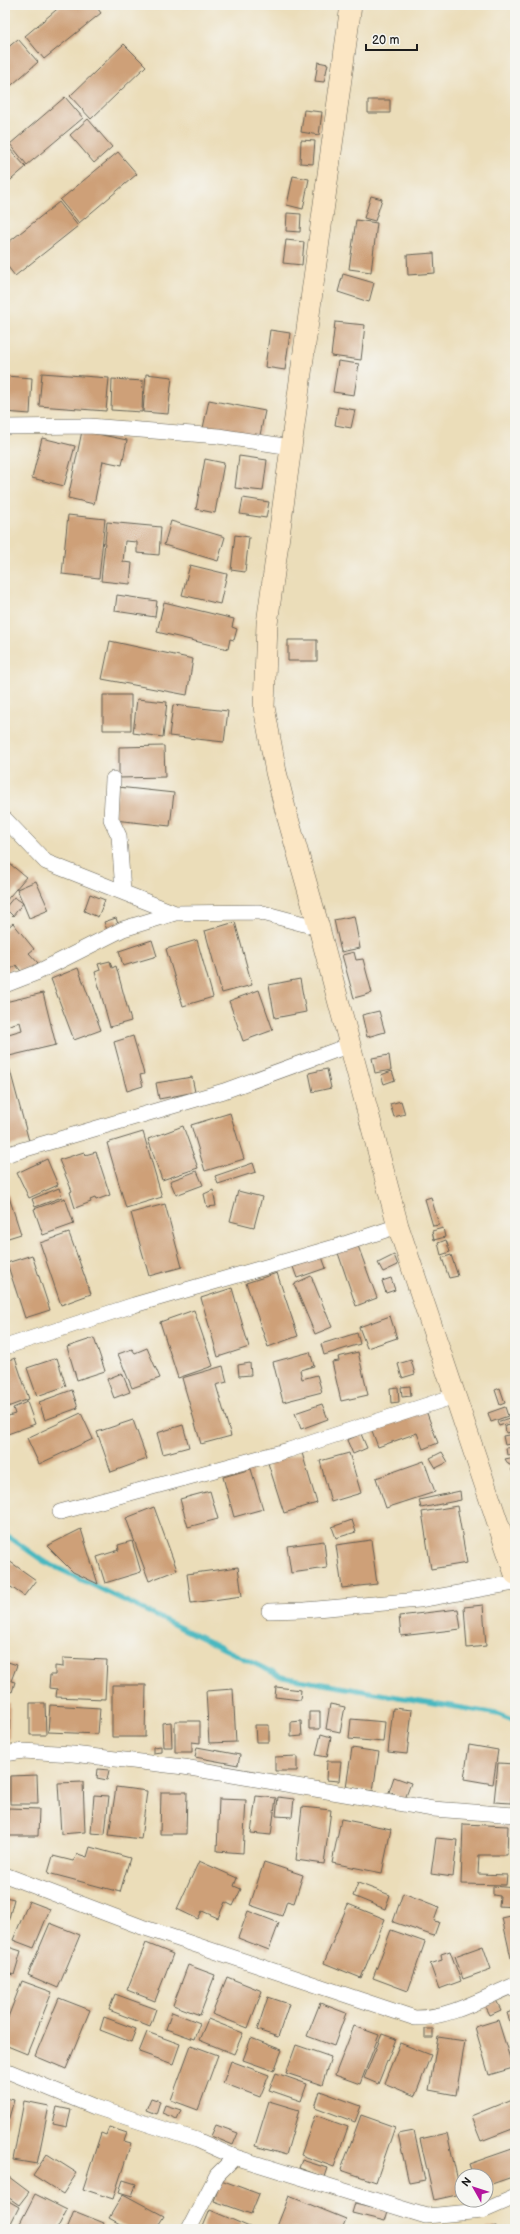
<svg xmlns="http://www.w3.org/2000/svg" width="520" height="2234" font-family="'Balsamiq Sans',sans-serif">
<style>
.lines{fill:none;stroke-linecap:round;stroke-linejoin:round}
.stream{stroke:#48b8c0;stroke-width:5}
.building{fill:#cea078}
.minor-casing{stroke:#646053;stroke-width:16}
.secondary-casing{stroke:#646053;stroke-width:22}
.minor{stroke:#fff;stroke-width:15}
.secondary{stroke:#fbe6c4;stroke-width:21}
</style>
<rect width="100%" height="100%" fill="#f6f6f2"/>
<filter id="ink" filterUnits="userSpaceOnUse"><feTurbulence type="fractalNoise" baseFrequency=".025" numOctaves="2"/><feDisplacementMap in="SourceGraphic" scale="8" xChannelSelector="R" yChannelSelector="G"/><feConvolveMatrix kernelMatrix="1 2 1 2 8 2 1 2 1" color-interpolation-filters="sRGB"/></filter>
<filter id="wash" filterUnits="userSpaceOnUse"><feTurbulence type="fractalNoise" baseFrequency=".012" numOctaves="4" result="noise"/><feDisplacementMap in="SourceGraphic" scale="16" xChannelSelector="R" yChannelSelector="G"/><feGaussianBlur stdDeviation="0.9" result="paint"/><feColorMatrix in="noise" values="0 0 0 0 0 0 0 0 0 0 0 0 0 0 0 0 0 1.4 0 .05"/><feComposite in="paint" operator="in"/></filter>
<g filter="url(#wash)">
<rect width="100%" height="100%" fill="#ebddb9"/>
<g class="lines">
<!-- stream -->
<path class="stream" d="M5 1534 43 1561 282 1677 497 1714 515 1721"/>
</g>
<g id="blocks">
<!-- building -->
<path class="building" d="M62 5H95L101 13 44 59 25 36Z
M18 39 38 62 5 91V50Z
M124 44 146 66 91 119 70 96Z
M318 62 328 64 324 82 315 81Z
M65 97 83 118 27 165 10 144Z
M368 100H390V113H368Z
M304 110 322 112 319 135 301 132Z
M88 119 112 147 94 163 70 135Z
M301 140 315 141 313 164 300 163Z
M7 146 26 167 5 185V147Z
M118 152 137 174 79 223 60 200Z
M293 176 309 179 303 209 287 205Z
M371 196 382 199 375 221 364 218Z
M59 202 78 226 15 276 5 263V245Z
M287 213 301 214 300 232 286 231Z
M356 220 377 223 371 272 349 269Z
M286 240 304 242 302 265 283 263Z
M434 253 435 273 408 275 407 255Z
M343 274 374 283 369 302 338 292Z
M335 322 365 325 361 360 331 356Z
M270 330 290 333 285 370 265 367Z
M338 361 359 364 354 395 333 392Z
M42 373 109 378 106 411 39 406Z
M146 374 172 377 168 414 143 412Z
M6 376 32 378 30 414 5 412Z
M112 379 143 381 142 412 111 410Z
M209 400 265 411 259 440 203 428Z
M338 407 355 410 351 428 335 425Z
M82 431 127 440 122 465 103 461 94 504 68 498Z
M42 438 75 446 64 486 32 478Z
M239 456 267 460 263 491 235 488Z
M205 459 224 463 215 513 196 509Z
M243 498 269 502 266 518 240 514Z
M68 515 105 519 99 578 62 574Z
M171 521 225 537 218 561 164 545Z
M107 522 161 527 159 555 137 553V542L125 541 123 562 132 563 130 584 101 581Z
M235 535 249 537 245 572 231 570Z
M190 565 227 574 220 604 182 595Z
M117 595 157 601 155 617 115 611Z
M164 602 234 619 232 627 237 629 234 640 230 639 228 649 157 632Z
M288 640H317V661H288Z
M110 641 193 659 187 695 102 679Z
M103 695H131V730H103Z
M137 699 167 702 163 737 133 733Z
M173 705 228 711 224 742 169 736Z
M164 746 165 777 119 778V747Z
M118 787 174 793 170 826 114 820Z
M5 860 26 877 5 902Z
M36 881 49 910 29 918 17 889Z
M90 894 105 900 98 917 84 911Z
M14 897 23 903 13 916 5 908Z
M354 916 360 948 341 952 334 920Z
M116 918 120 930 109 935 104 922Z
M235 922 252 985 222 993 205 931Z
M13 923 34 949 29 953 38 963 24 975 16 965 5 974V930Z
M152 940 157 956 123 966 119 951Z
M197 940 213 997 183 1006 166 949Z
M354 952 356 960 363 959 372 993 354 998 342 955Z
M110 961 112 968 116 966 131 1021 110 1027 95 972 100 970 98 964Z
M78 968 101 1030 74 1040 51 979Z
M300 979 306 1012 275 1018 269 985Z
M259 990 273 1030 243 1041 229 1001Z
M43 993 56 1045 5 1057V1035L22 1030 20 1022 5 1026V1002Z
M379 1011 385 1032 367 1037 362 1015Z
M133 1036 144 1074 140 1075 143 1086 127 1091 114 1042Z
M389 1055 391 1070 375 1073 372 1058Z
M8 1063 29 1141 5 1147V1064Z
M327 1069 331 1088 313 1092 309 1073Z
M392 1071 395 1080 384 1084 381 1075Z
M192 1077 195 1092 159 1099 156 1083Z
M401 1101 405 1114 394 1117 390 1104Z
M230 1113 244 1159 205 1171 191 1125Z
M183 1126 198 1168 162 1180 148 1139Z
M143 1132 162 1197 126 1208 107 1143Z
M84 1152 85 1155 96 1152 110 1195 96 1200 95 1198 90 1200 91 1202 75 1208 70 1192 72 1191 59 1160Z
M47 1159 58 1185 29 1198 17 1173Z
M253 1163 256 1172 218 1184 215 1176Z
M197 1171 203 1185 176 1195 170 1181Z
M5 1185 21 1234 5 1239Z
M59 1188 62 1197 35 1207 32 1199Z
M213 1190 216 1206 207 1207 204 1194Z
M238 1191 262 1197 254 1227 230 1221Z
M431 1197 439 1225 433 1226 425 1199Z
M65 1198 74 1224 43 1235 34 1209Z
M165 1204 182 1267 149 1276 131 1213Z
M443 1228 445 1237 434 1240 432 1231Z
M69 1233 91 1294 61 1305 40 1243Z
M446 1240 450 1252 441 1255 438 1243Z
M357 1243 377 1298 356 1306 337 1250Z
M32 1255 50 1310 25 1318 7 1263Z
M394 1255 398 1265 383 1272 378 1263Z
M451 1255 458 1276 449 1278 442 1258Z
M322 1257 326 1268 297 1278 293 1267Z
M277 1273 298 1336 268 1347 246 1283Z
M311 1276 332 1327 315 1334 294 1284Z
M391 1278 395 1290 386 1293 382 1281Z
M232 1288 249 1347 218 1357 201 1298Z
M194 1310 213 1366 178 1378 160 1322Z
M390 1316 397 1338 367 1348 359 1327Z
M357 1333 360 1344 324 1355 321 1344Z
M94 1338 105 1371 77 1380 67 1347Z
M147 1348 160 1378 132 1388 118 1354 132 1349 135 1353Z
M310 1352 314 1366 300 1370 302 1379 317 1375 322 1392 283 1402 273 1362Z
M358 1352 368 1395 341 1401 332 1362 339 1361 338 1357Z
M15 1358 29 1399 5 1408V1362Z
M57 1358 66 1386 37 1396 27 1368Z
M411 1360 415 1374 402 1378 398 1364Z
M250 1363 251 1375 239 1376 238 1365Z
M223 1366 227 1382 216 1385 231 1436 201 1444 182 1378Z
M122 1373 130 1392 114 1398 107 1379Z
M410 1386 411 1396 402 1397 401 1387Z
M398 1387 399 1402 391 1403 390 1388Z
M500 1388 505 1403 500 1405 495 1390Z
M72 1390 78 1408 45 1420 39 1402Z
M27 1402 35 1424 5 1435V1417L15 1414 13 1408Z
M322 1404 328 1419 301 1429 295 1413Z
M505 1407 508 1416 491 1422 488 1413Z
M425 1408 438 1443 423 1449 417 1433 378 1447 371 1428Z
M81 1413 93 1439 39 1464 27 1438Z
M509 1418 511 1422 499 1426 497 1422Z
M133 1420 147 1459 111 1472 97 1432Z
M183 1425 189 1447 163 1454 157 1433Z
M511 1425 512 1432 506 1433 505 1426Z
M361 1434 367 1448 353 1454 347 1440Z
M514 1434 515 1443 505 1445 503 1436Z
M515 1447V1454L507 1455 506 1448Z
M442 1452 448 1462 436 1468 430 1458Z
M302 1453 317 1503 284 1513 268 1463Z
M349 1453 361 1493 331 1502 320 1461Z
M515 1457V1464L509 1465 505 1459Z
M424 1461 435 1492 386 1508 376 1478Z
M515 1467V1480L511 1468Z
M251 1469 263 1509 234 1517 223 1477Z
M210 1491 218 1519 188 1527 180 1499Z
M460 1491 461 1500 421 1508 419 1500Z
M457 1506 467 1563 431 1569 422 1512Z
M154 1507 177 1570 149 1581 126 1518Z
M352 1520 356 1532 336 1538 332 1527Z
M81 1529 98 1584 73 1572 47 1546Z
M371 1540 377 1584 342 1588 336 1545Z
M132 1541 141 1572 105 1583 97 1557 119 1550 118 1545Z
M324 1541 327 1568 291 1573 287 1546Z
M9 1561 36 1580 24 1596 5 1583V1566Z
M238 1567 242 1596 191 1603 187 1574Z
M483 1605 486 1646 467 1648 464 1607Z
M458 1609 461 1629 401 1636 399 1616Z
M63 1658 107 1660 105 1699 56 1697 57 1689 49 1688 50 1675H55V1666L63 1667Z
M5 1661 17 1665 11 1681 15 1682 12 1692 5 1689Z
M112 1685H146L145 1737H112Z
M276 1687 301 1690 300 1700 275 1697Z
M233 1689 236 1742 209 1743 206 1691Z
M5 1703H10L9 1740H5Z
M30 1703H45L46 1735H30Z
M330 1704 345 1707 340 1732 326 1729Z
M50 1705 100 1708 98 1734 48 1732Z
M393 1708 412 1710 407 1754 388 1752Z
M309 1712H320V1729H309Z
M351 1719 385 1722 383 1742 349 1739Z
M175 1721H200V1743L192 1742V1752H175Z
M301 1721 302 1736 291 1737V1722Z
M171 1722 172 1747H163L162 1723Z
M255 1725H269V1742H256Z
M321 1734 331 1737 327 1757 316 1755Z
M469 1745 498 1750 493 1784 464 1779Z
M161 1746V1752L153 1753V1747Z
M197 1747 240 1755 238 1765 195 1757Z
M352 1748 379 1752 373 1791 346 1787Z
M297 1756V1771H275V1757Z
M327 1761H341L339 1781 326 1780Z
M498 1763 515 1764V1791L512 1790 511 1803 494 1802Z
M98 1769 109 1770 107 1780 97 1778Z
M37 1775 38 1804H10V1776Z
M394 1777 411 1783 405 1799 389 1792Z
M83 1782 85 1832 61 1834 58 1783Z
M116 1787 147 1791 141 1839 109 1835Z
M161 1792H187L186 1834H160Z
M94 1795 109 1796 105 1834 91 1833Z
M256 1796 276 1798 271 1835 251 1833Z
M278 1797 294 1799 292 1817 276 1816Z
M219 1799 246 1800 243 1853 217 1851Z
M302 1807 331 1810 324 1864 296 1860Z
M8 1808 39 1809 38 1836H7Z
M341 1819 391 1829 382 1873 332 1863Z
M463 1824 508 1826 507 1855H479L478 1874 507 1875 506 1885 461 1884Z
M436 1838 457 1840 453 1877 431 1874Z
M90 1847 130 1858 120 1892 48 1873 53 1856 73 1861 78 1854 87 1857Z
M199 1861 237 1878 234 1886 241 1889 233 1906 225 1902 218 1918 202 1911 198 1919 177 1909Z
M264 1862 303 1875 294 1903 287 1901 282 1916 250 1905Z
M358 1883 390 1895 385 1909 353 1896Z
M493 1886 515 1888V1907L499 1906 500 1896 493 1895Z
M403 1893 439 1907 434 1921 439 1922 434 1936 393 1922Z
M5 1897 14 1899 6 1930 5 1929Z
M29 1901 50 1909 34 1948 13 1940Z
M348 1904 385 1919 361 1978 324 1963Z
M248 1911 279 1923 269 1950 238 1938Z
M515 1915V1957L511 1958 502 1918Z
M50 1923 80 1935 58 1988 28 1975Z
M391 1930 425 1942 408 1991 373 1978Z
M146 1943 173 1954 155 2001 127 1990Z
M5 1946 21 1951 14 1975 5 1972Z
M483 1946 491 1969 463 1979 455 1956Z
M450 1951 461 1981 439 1989 430 1964 442 1960 441 1954Z
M188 1965 215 1975 200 2015 173 2005Z
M227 1977 262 1991 248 2028 212 2014Z
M22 1981 52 1992 27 2054 5 2045V2025Z
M115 1994 156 2009 150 2026 109 2010Z
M268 1997 289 2004 278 2037 257 2030Z
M59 1998 90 2010 66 2069 35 2056Z
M496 2000 501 2010 490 2015 485 2005Z
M320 2003 346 2013 334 2046 307 2036Z
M515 2010V2036L507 2013Z
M172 2012 200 2023 194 2039 166 2029Z
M104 2017 136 2029 131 2042 100 2030Z
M208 2019 243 2033 234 2054 199 2040Z
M498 2020 513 2068 489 2075 475 2027Z
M354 2026 379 2035 360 2084 335 2075Z
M425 2029H433V2038H425Z
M147 2032 180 2044 173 2064 139 2052Z
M382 2034 396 2039 378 2084 364 2078Z
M438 2037 465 2041 456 2095 429 2090Z
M251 2038 282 2050 274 2071 243 2060Z
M400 2043 431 2055 415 2096 384 2083Z
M191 2045 218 2055 198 2110 171 2100Z
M296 2045 331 2057 322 2085 286 2073Z
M231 2061 269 2075 260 2097 223 2083Z
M276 2073 307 2084 301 2101 269 2090Z
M320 2091 361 2106 355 2122 315 2107Z
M5 2098 14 2100 5 2132Z
M151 2098 160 2101 156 2114 146 2110Z
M515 2098V2128L481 2141 471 2116Z
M24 2101 49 2106 37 2164 13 2160Z
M269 2101 299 2110 286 2155 255 2146Z
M165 2105 181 2110 177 2119 162 2113Z
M57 2107 71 2110 67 2127 53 2124Z
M315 2115 348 2127 334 2167 301 2155Z
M361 2115 395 2127 376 2182 341 2170Z
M216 2125 238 2133 233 2145 211 2136Z
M109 2127 127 2133 124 2141 131 2143 113 2199 83 2189 101 2133 106 2135Z
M414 2131 425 2180 409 2183 398 2134Z
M447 2133 461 2194 434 2200 420 2139Z
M515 2148V2176L486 2186V2176H473L469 2164Z
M47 2154 77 2173 63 2194 33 2175Z
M302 2160 327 2168 324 2177 299 2168Z
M5 2174 29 2192 19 2205 5 2195Z
M123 2180 136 2184 132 2196 119 2192Z
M221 2180 259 2194 251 2214 214 2201Z
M35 2194 67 2210 57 2229H17Z
M123 2194 164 2216 156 2229H129L109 2218Z
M289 2196 346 2219 342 2229H276Z
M5 2199 19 2207 8 2229H5Z
M355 2203 388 2211 385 2221 352 2213Z
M210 2210 254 2229H202Z
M74 2211 104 2223 101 2229H67Z
M496 2226 497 2229H485Z"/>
</g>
</g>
<g filter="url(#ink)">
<use href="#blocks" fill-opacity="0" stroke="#646053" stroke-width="1"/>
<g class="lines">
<!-- minor casing -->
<g class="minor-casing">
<path id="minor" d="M5 427 89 426 218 436 291 447
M113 779 111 819 119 836 123 891
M5 819 46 862 175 913
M5 985 36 973 123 929 175 913 259 912 319 928
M5 1155 224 1091 350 1045
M5 1347 134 1305 335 1247 398 1226
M60 1512 289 1450 455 1396
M269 1611 305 1610 419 1600 515 1583
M5 1754 23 1751 73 1754 184 1767 433 1809 515 1815
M5 1875 142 1927 415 2018C450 2018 483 1998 515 1985
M5 2070 95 2107 197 2140 235 2157 426 2216 483 2211 515 2197
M189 2229 217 2175 235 2157"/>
</g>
<!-- secondary casing -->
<g class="secondary-casing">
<path id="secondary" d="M351 5 267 624 264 707 276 772 285 808 319 928 398 1226 515 1574"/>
</g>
<!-- minor -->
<use href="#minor" class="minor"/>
<!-- secondary -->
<use href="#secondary" class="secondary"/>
</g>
</g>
<!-- margin -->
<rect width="520" height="2234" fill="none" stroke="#f6f6f2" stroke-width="20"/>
<!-- north arrow -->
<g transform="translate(474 2188) rotate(309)"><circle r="19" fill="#f6f6f2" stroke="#9f9f9c"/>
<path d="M0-3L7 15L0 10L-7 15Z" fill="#b5179e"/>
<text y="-6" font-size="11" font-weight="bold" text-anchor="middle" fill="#1c1c1c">N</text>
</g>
<!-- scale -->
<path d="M366 44v6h51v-6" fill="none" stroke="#1c1c1c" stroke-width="2"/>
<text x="372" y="44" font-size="12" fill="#1c1c1c" stroke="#f6f6f2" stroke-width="3" paint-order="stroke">20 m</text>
</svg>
